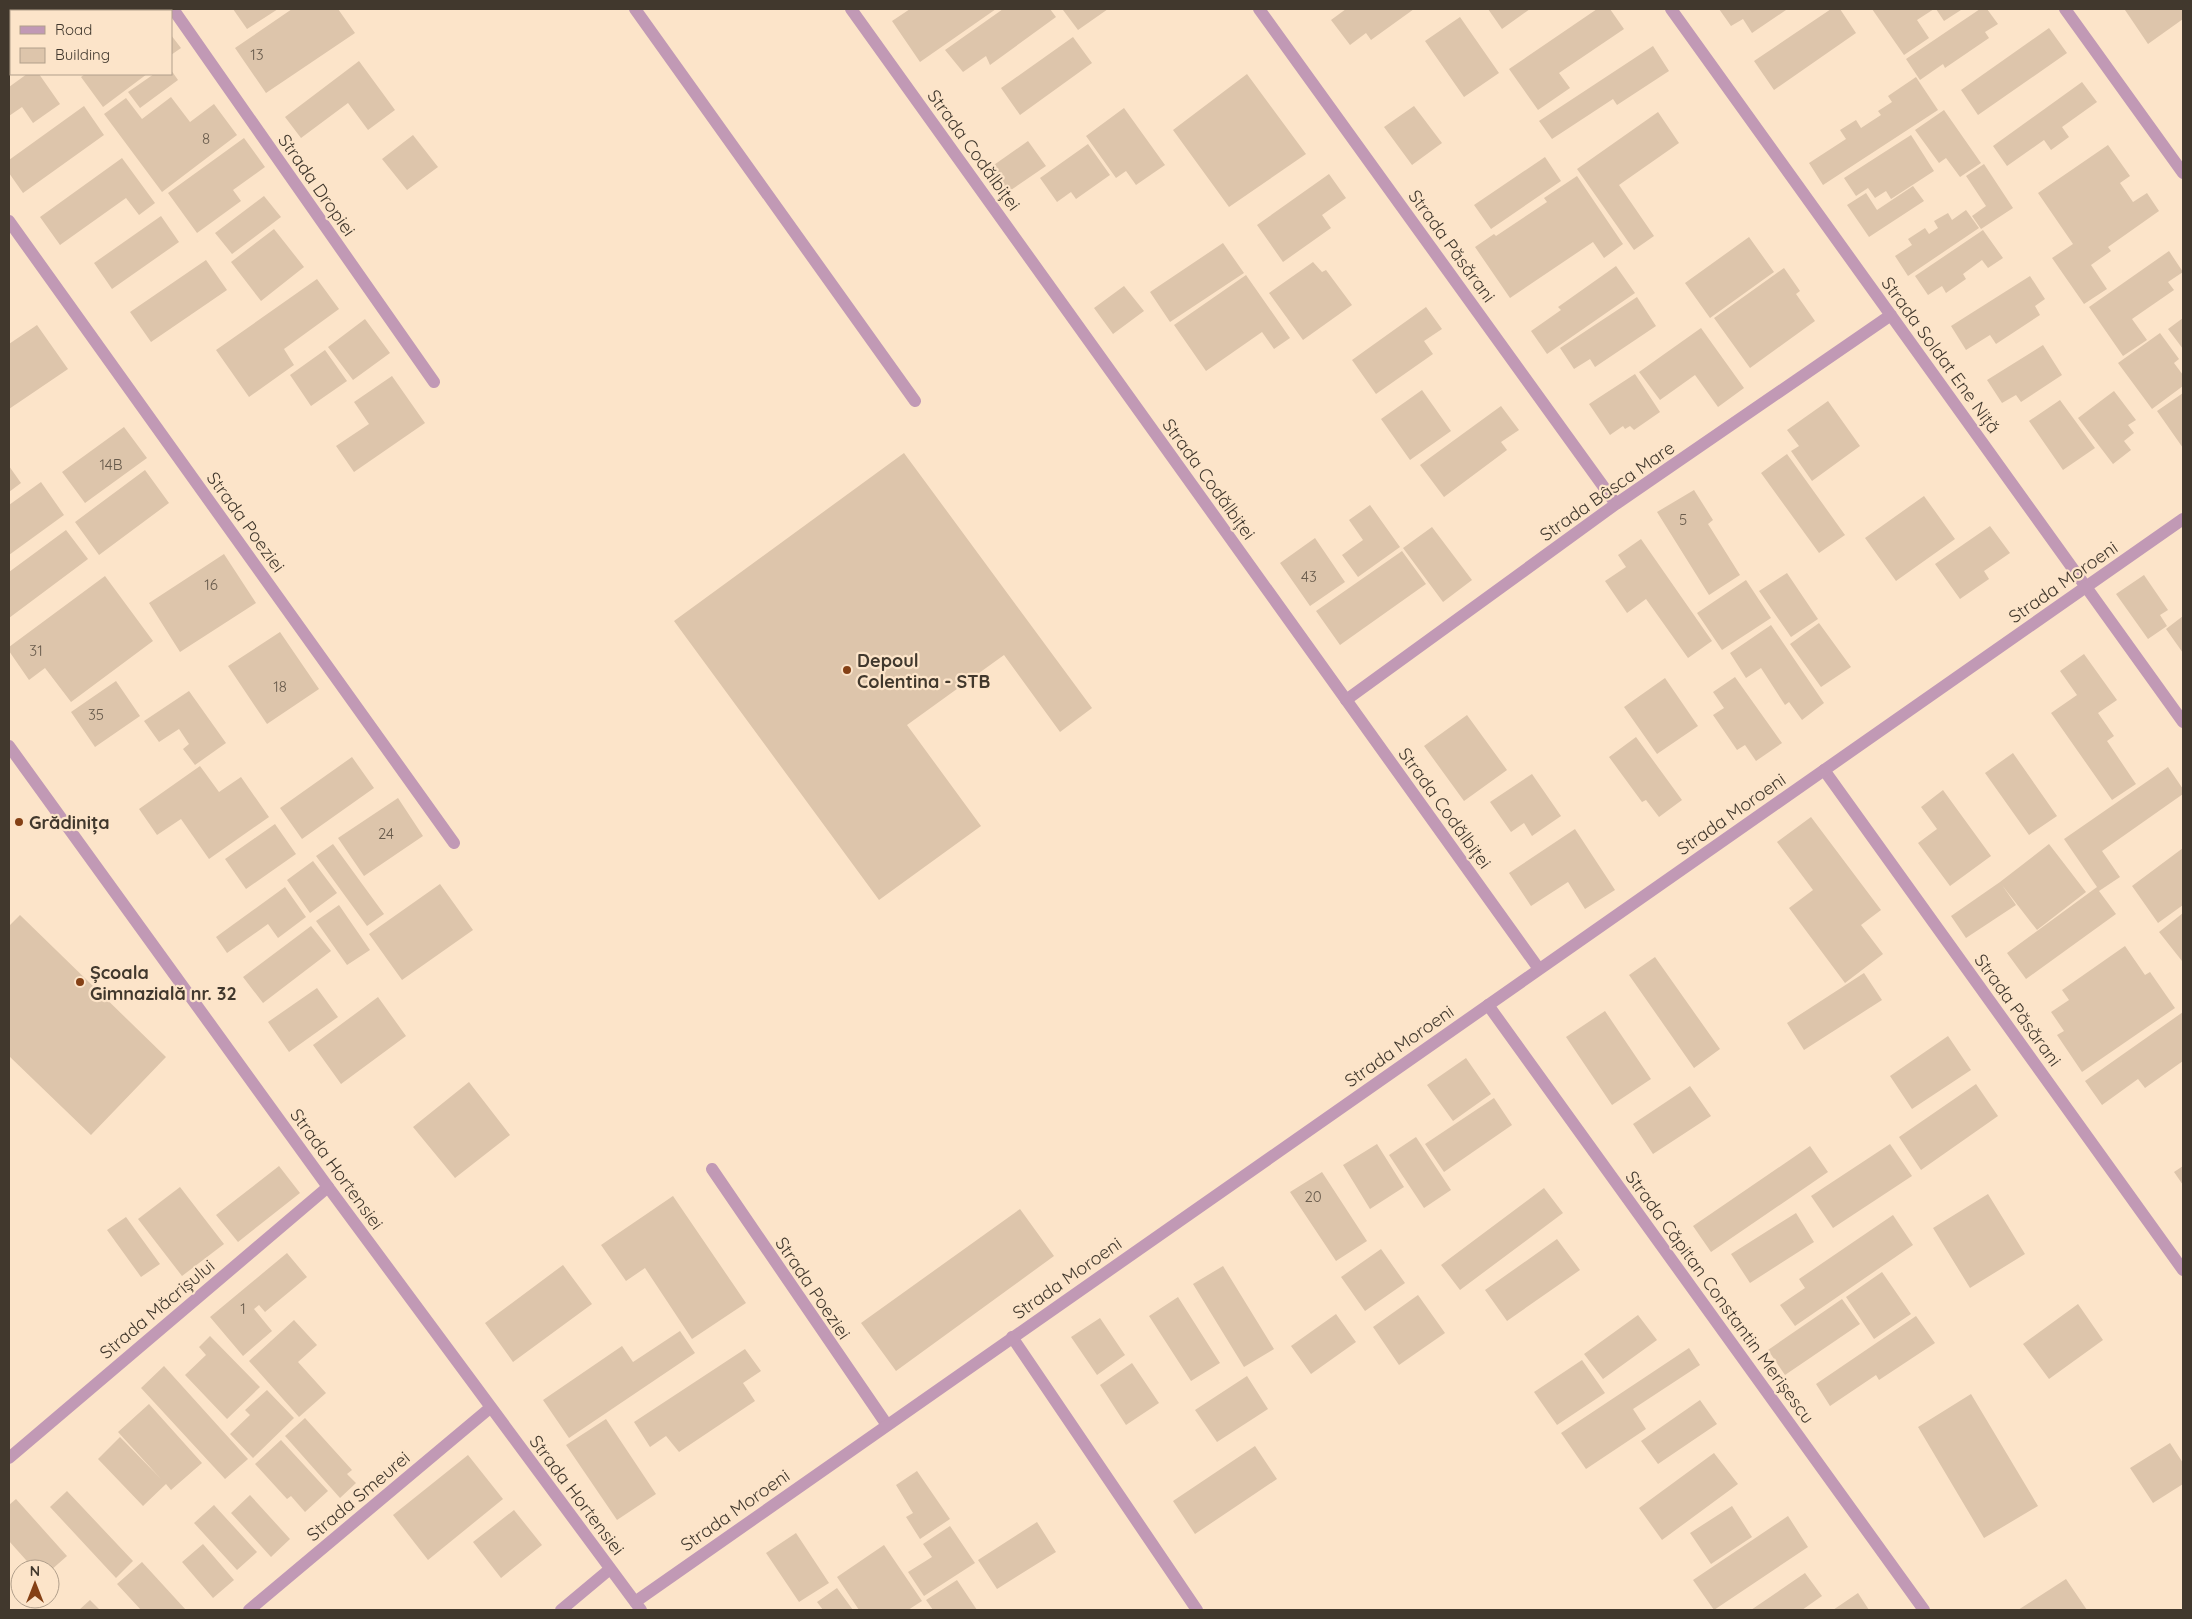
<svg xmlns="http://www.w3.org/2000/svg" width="2192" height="1619" font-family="Quicksand,sans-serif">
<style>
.building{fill:#ddc5ab}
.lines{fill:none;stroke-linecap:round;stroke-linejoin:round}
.service{stroke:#c199b5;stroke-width:12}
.minor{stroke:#c199b5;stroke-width:12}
.tertiary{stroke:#c199b5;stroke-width:12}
.poi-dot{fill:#844015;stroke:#fce4c9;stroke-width:2}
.labels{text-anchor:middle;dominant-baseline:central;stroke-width:4.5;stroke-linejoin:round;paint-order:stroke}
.number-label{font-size:15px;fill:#685b4c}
.street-label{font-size:18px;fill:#41382d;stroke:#fce4c9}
.poi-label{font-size:18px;font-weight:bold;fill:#41382d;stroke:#fce4c9;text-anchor:start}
</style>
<rect width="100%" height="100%" fill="#fce4c9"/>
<!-- building -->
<path class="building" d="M56 9H115L111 11H52Z
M233 9H278L247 29Z
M292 9H338L355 33 266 93 235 48Z
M910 9H996L920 62 892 21Z
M1003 9H1050L1056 17 990 65 986 56 963 72 945 50Z
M1064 9H1108L1078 30 1063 10Z
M1346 9H1414L1371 40 1366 33 1350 45 1331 20Z
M1488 9H1530L1502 29Z
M1597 9H1610L1624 29 1559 73 1570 88 1538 110 1509 69Z
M1719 9H1785L1786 10 1752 33 1743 19 1731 26Z
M1831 9H1840L1856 33 1774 90 1754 61Z
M1872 9H1934L1917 20 1929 38 1904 55Z
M1936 9H1960L1961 10 1944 21Z
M1980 9H1987L1998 24 1985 32 1989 38 1945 68 1943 64 1920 80 1906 59Z
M2126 9H2183V19L2148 44 2125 10Z
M1460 17 1499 73 1464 97 1425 41Z
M2049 28 2067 53 1978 115 1961 90Z
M171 35 181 48 171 55Z
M1073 37 1092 63 1020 115 1001 88Z
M1653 46 1669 71 1617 105 1613 99 1552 139 1539 121Z
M359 61 395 110 368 130 348 103 301 138 285 117Z
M171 70 178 80 140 108 128 92 154 74H171Z
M27 74H39L60 104 33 123 22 107 9 116V87Z
M85 74H147L103 107 81 77Z
M1247 74 1306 154 1229 207 1173 130Z
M1916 77 1938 110 1823 185 1809 163 1846 139 1840 130 1856 120 1861 128 1881 115 1878 111 1892 102 1888 96Z
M2082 82 2097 102 2062 127 2069 137 2051 150 2044 140 2007 166 1993 146Z
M171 97 190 122 214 104 237 135 162 192 104 114 126 98 142 119Z
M84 106 104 135 23 193 9 173V160Z
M1414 106 1442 143 1412 165 1384 127Z
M1124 108 1165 165 1136 185 1126 171 1116 178 1086 136Z
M1944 110 1981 163 1960 177 1946 158 1939 163 1915 130Z
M1658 112 1679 143 1619 185 1654 236 1634 250 1577 169Z
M413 135 438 167 407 190 382 159Z
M1911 135 1934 171 1891 199 1886 191 1875 198 1868 188 1856 196 1844 178Z
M244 138 265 167 233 190 241 201 197 233 168 193Z
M1028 141 1046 166 1008 192 991 167Z
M1088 144 1110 175 1076 199 1071 192 1057 202 1040 178Z
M2108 145 2130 176 2120 183 2133 202 2147 193 2159 211 2108 247 2111 251 2091 265 2107 289 2084 304 2052 258 2073 244 2038 193Z
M1545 157 1561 181 1491 229 1474 205Z
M122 158 155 203 139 215 126 198 60 245 40 217Z
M1984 164 2013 208 1981 229 1972 216 1986 206 1966 176Z
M1329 174 1346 198 1322 215 1331 228 1283 262 1257 225Z
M1577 176 1623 244 1604 258 1593 242 1510 298 1475 247 1494 234 1496 236 1547 202 1544 198Z
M1913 186 1924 201 1869 237 1847 205 1866 193 1877 210Z
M264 196 281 217 232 254 215 233Z
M1966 210 1979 228 1908 276 1895 256 1912 245 1908 239 1925 228 1929 234 1938 228 1934 221 1948 213 1952 220Z
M161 216 179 242 112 289 94 263Z
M274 229 304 267 261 301 231 262Z
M1983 230 2003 258 1988 268 1982 260 1963 274 1966 279 1946 293 1942 286 1928 295 1915 276Z
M1749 237 1774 272 1710 318 1685 283Z
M1223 243 1244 273 1170 322 1150 292Z
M2169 251 2183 272 2168 282 2174 290 2132 319 2147 340 2123 356 2089 307Z
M206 260 227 290 151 342 130 312Z
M1313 262 1322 272 1326 270 1352 305 1303 340 1269 293Z
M1616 266 1635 293 1547 354 1531 331 1561 310 1558 307Z
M1784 268 1800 291 1796 294 1815 321 1750 368 1714 318Z
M1246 275 1290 338 1274 349 1262 332 1206 371 1174 325Z
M2030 276 2045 299 2035 306 2040 315 1996 344 1990 335 1966 350 1951 326Z
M317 279 339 309 284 349 294 365 249 397 216 350Z
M1124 286 1144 311 1113 334 1094 308Z
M1637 297 1656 326 1595 367 1590 359 1574 369 1560 348Z
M1426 307 1442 329 1424 341 1433 354 1376 394 1352 360Z
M2183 318V349L2168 329Z
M365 319 390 353 353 380 328 347Z
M37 325 68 369 9 409V344Z
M1701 328 1744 388 1718 407 1695 375 1660 400 1639 372Z
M2160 333 2179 359 2174 363 2183 375V386L2152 409 2118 363Z
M2043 345 2062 375 2021 402 2016 395 2002 403 1987 380Z
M325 350 347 381 311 406 290 375Z
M1635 374 1660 412 1634 430 1630 426 1625 429 1623 426 1610 435 1589 404Z
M392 376 425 423 354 472 336 446 369 424 354 402Z
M1422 390 1451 431 1410 460 1381 419Z
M2114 391 2136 420 2128 425 2134 433 2124 441 2131 450 2113 464 2078 418Z
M2183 393V448L2157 411Z
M2060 400 2095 448 2063 470 2029 421Z
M1828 401 1860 446 1812 481 1791 451 1799 446 1787 430Z
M1501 406 1519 430 1501 442 1507 450 1444 497 1420 465Z
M124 427 147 458 85 503 62 472Z
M904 453 1092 708 1060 732 1004 655 907 725 981 826 879 900 674 621Z
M1787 454 1845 535 1819 553 1761 473Z
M9 466 21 483 9 492Z
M145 470 169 503 99 555 75 522Z
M41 482 64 515 9 555V505Z
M1694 490 1713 520 1708 524 1740 575 1709 595 1657 512Z
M1924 496 1955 539 1896 581 1865 538Z
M1370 505 1400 547 1358 577 1342 555 1363 540 1349 520Z
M1990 526 2010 553 1984 571 1989 579 1960 599 1935 564Z
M1432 527 1472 580 1443 602 1403 548Z
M66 530 88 559 9 618V572Z
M1315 538 1345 582 1310 606 1280 563Z
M1641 539 1712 641 1688 658 1646 599 1627 613 1605 581 1626 567 1618 555Z
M1402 551 1426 584 1340 645 1316 611Z
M224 554 256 603 180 652 149 603Z
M1787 573 1818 619 1791 637 1759 591Z
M2144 575 2168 610 2160 615 2167 626 2148 639 2116 594Z
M105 576 153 641 71 702 45 668 29 680 9 651V647Z
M1746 580 1771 618 1722 650 1697 613Z
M2183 616V653L2166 629Z
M1819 623 1851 667 1821 687 1790 644Z
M1771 625 1824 703 1802 720 1789 702 1785 705 1761 668 1746 678 1730 653Z
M280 632 319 689 267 724 228 666Z
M2084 654 2117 700 2098 713 2114 736 2107 741 2136 784 2112 800 2051 713 2077 695 2060 671Z
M1735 677 1782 743 1756 761 1745 745 1737 750 1713 715 1724 708 1713 692Z
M1665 678 1698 726 1657 754 1624 707Z
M116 681 140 716 95 747 71 712Z
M189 691 226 743 195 765 183 749 189 744 179 729 159 742 144 721Z
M1467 715 1507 770 1464 801 1424 746Z
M1636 737 1682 800 1659 817 1646 800 1642 802 1609 757Z
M2013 753 2057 816 2029 835 1985 773Z
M352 757 374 788 302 839 280 808Z
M200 766 219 792 241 777 269 817 209 859 181 819 157 835 139 809Z
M2168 767 2183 789V794L2102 851 2120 877 2099 891 2116 914 2026 979 2007 953 2097 887 2064 839Z
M1532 774 1561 816 1532 836 1524 823 1511 832 1490 802Z
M1943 790 1991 856 1950 886 1918 843 1937 829 1921 807Z
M398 798 423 836 364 876 338 838Z
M1811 817 1881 910 1861 925 1883 954 1845 983 1789 908 1813 890 1777 842Z
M275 824 296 854 246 889 225 859Z
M1575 829 1615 890 1585 909 1568 882 1531 906 1509 873Z
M333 844 384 914 367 926 316 856Z
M2049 844 2086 892 2037 930 2002 885 2016 905 1966 938 1951 916 2000 882Z
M2183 848V905L2158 923 2132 886Z
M313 861 337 893 310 913 287 880Z
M440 884 473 930 402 980 369 934Z
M285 887 306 917 278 938 268 924 227 953 216 937Z
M339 905 370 950 347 965 316 921Z
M2183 913V960L2182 961 2159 932Z
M20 915 166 1057 91 1135 9 1056V926Z
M311 926 331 951 263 1003 243 977Z
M2125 946 2145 975 2150 972 2175 1008 2082 1072 2057 1035 2064 1031 2051 1012 2069 1000 2062 990Z
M1655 957 1720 1049 1694 1068 1629 975Z
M1864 973 1882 1000 1804 1050 1787 1023Z
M317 988 338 1017 289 1052 268 1022Z
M378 997 406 1036 341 1084 313 1045Z
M1605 1011 1651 1079 1612 1105 1566 1037Z
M2183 1012V1061L2145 1088 2138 1079 2102 1105 2085 1081Z
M1948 1036 1971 1070 1912 1109 1890 1076Z
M1466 1058 1491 1094 1453 1121 1427 1085Z
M469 1082 510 1135 455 1178 413 1127Z
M1976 1084 1998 1116 1921 1170 1899 1137Z
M1690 1086 1711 1116 1653 1154 1633 1124Z
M1494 1098 1512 1125 1444 1172 1425 1144Z
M1416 1137 1451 1190 1424 1208 1389 1155Z
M1377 1144 1404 1187 1370 1209 1343 1165Z
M1890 1144 1912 1176 1833 1228 1811 1196Z
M1810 1146 1828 1172 1711 1252 1693 1226Z
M279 1166 300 1193 238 1242 216 1215Z
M2183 1166V1185L2174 1172Z
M1322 1172 1367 1241 1336 1261 1290 1192Z
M180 1187 224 1244 182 1276 138 1219Z
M1544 1188 1563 1213 1460 1290 1441 1265Z
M1988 1194 2025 1254 1970 1288 1933 1228Z
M673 1196 746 1303 692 1339 645 1268 626 1281 601 1245Z
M1020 1209 1054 1256 896 1371 861 1323Z
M1796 1213 1814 1242 1750 1283 1731 1254Z
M1893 1215 1913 1245 1795 1326 1780 1305 1805 1288 1799 1279Z
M126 1217 160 1264 141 1277 107 1230Z
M1557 1239 1580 1270 1507 1321 1485 1290Z
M1381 1249 1405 1283 1365 1311 1341 1277Z
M287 1253 307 1277 265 1312 259 1305 254 1309 272 1331 243 1356 210 1317Z
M563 1265 592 1304 513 1362 485 1323Z
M1223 1266 1274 1349 1244 1367 1193 1284Z
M1882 1272 1911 1314 1874 1339 1846 1297Z
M1418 1295 1445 1333 1399 1365 1373 1327Z
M1178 1297 1220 1363 1191 1381 1149 1316Z
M1842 1299 1860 1324 1785 1375 1768 1350Z
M2078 1304 2103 1340 2049 1379 2023 1344Z
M1336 1314 1356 1342 1311 1374 1291 1346Z
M1638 1315 1657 1340 1603 1379 1584 1354Z
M1916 1316 1935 1343 1879 1380 1876 1375 1830 1406 1816 1384Z
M1100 1318 1125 1355 1097 1375 1071 1337Z
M294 1320 317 1345 298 1362 326 1393 299 1417 249 1361Z
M680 1331 695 1353 569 1438 543 1400 622 1346 633 1362Z
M210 1336 260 1387 227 1419 185 1375 206 1355 199 1347Z
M1689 1348 1700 1365 1633 1409 1646 1429 1586 1469 1561 1433Z
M745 1349 761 1371 743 1383 755 1401 679 1452 666 1436 650 1447 634 1422Z
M1582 1360 1605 1393 1557 1425 1534 1392Z
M1132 1363 1159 1403 1126 1425 1100 1385Z
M164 1366 248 1459 225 1479 141 1388Z
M1247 1376 1268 1409 1217 1442 1195 1410Z
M267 1390 294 1418 253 1458 230 1434 250 1415 245 1410Z
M1971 1394 2038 1506 1984 1538 1918 1427Z
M1700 1400 1717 1424 1658 1464 1641 1441Z
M149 1404 202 1463 171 1490 166 1484 143 1506 98 1459 120 1437 161 1479 118 1432Z
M305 1418 352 1470 347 1474 356 1483 340 1498 285 1436Z
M606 1419 656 1494 617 1520 566 1445Z
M281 1440 328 1491 305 1512 291 1496 287 1499 255 1464Z
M2170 1443 2183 1463V1484L2153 1503 2130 1468Z
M1255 1446 1277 1479 1195 1534 1173 1501Z
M1714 1453 1738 1484 1662 1540 1639 1508Z
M468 1455 503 1499 428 1560 393 1515Z
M917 1471 950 1519 920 1539 906 1517 913 1513 896 1485Z
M67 1491 133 1561 116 1578 50 1507Z
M250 1495 290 1539 271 1557 231 1513Z
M16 1499 67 1556 50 1571V1569H34L9 1541V1505Z
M214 1505 257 1552 237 1570 194 1523Z
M1732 1506 1752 1537 1711 1564 1690 1533Z
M514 1510 542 1545 501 1578 473 1542Z
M1788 1516 1808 1547 1714 1610 1693 1580Z
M1037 1522 1056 1552 997 1589 978 1560Z
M950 1526 975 1563 924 1596 908 1572 932 1557 923 1544Z
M796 1533 829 1583 799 1602 766 1553Z
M203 1544 234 1580 213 1598 182 1562Z
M884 1545 922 1601 908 1610H859L837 1577Z
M142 1562 186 1610H141L117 1584Z
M1805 1573 1822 1596 1802 1610H1751Z
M2066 1579 2087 1610H2018Z
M957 1580 977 1610H933L926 1600Z
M837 1588 853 1610H823L817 1602Z
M1858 1593 1869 1610H1833Z
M90 1600 100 1610H79Z"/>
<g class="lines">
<!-- service -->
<path class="service" d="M635 9 915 401
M712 1169 887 1425
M1012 1337 1197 1610"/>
<!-- minor -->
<path class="minor" d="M173 9 434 382
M1259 9 1616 504
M1671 9 2183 722
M2065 9 2183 173
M9 221 454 843
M1346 700 1616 504 1891 315
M1824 770 2183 1270
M1488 1005 1924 1610
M9 1458 328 1187
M249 1610 490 1408
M561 1610 610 1569"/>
<!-- tertiary -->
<path class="tertiary" d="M851 9 1539 969
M9 746 328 1187 641 1610
M635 1602 2183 519"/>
</g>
<!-- markers -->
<g class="poi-dot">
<circle cx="847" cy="670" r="5"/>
<circle cx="19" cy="822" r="5"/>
<circle cx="80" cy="982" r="5"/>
</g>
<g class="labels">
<!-- number labels -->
<g class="number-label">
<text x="257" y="54">13</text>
<text x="206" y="138">8</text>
<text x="111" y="464">14B</text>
<text x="1683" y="519">5</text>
<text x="1309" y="576">43</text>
<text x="211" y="584">16</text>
<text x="36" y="650">31</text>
<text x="280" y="686">18</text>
<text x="96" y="714">35</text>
<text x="386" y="833">24</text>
<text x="1313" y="1196">20</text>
<text x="243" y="1308">1</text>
</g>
<!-- street labels -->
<g class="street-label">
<text transform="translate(974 150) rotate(54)">Strada Codălbiței</text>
<text transform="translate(317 185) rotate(55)">Strada Dropiei</text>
<text transform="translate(1452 246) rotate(54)">Strada Păsărani</text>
<text transform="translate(1941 355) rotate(54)">Strada Soldat Ene Niță</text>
<text transform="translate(1209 479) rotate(54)">Strada Codălbiței</text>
<text transform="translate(1607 491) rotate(-35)">Strada Bâsca Mare</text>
<text transform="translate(246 522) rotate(54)">Strada Poeziei</text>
<text transform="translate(2063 582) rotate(-35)">Strada Moroeni</text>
<text transform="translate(1445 808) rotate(54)">Strada Codălbiței</text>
<text transform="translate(1731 814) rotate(-35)">Strada Moroeni</text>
<text transform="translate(2018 1010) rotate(54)">Strada Păsărani</text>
<text transform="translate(1399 1046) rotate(-35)">Strada Moroeni</text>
<text transform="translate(337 1169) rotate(54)">Strada Hortensiei</text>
<text transform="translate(1067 1278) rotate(-35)">Strada Moroeni</text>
<text transform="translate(813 1288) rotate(56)">Strada Poeziei</text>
<text transform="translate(1720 1297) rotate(54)">Strada Căpitan Constantin Merișescu</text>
<text transform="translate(157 1309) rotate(-40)">Strada Măcrișului</text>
<text transform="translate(577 1495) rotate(53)">Strada Hortensiei</text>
<text transform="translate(358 1496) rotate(-40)">Strada Smeurei</text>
<text transform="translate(735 1510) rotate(-35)">Strada Moroeni</text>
</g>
<!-- poi labels -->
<g class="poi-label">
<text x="857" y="660">Depoul<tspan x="857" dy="21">Colentina - STB</tspan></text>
<text x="29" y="822">Grădinița</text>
<text x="90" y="972">Școala<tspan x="90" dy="21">Gimnazială nr. 32</tspan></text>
</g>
</g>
<!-- border -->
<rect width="2192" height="1619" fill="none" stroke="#41382d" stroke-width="20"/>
<!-- legend -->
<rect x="10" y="10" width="162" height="65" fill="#fce4c9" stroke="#b19f8b"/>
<rect x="20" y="26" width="25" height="8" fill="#c199b5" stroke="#b19f8b"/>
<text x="55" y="35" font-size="15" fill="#41382d">Road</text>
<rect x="20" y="48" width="25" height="15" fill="#ddc5ab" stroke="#b19f8b"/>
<text x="55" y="60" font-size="15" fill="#41382d">Building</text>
<!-- north arrow -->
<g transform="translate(35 1584)"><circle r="24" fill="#fce4c9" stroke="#b19f8b"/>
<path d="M0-4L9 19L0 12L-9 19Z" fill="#844015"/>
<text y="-8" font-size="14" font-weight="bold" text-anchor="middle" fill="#41382d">N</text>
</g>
</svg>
